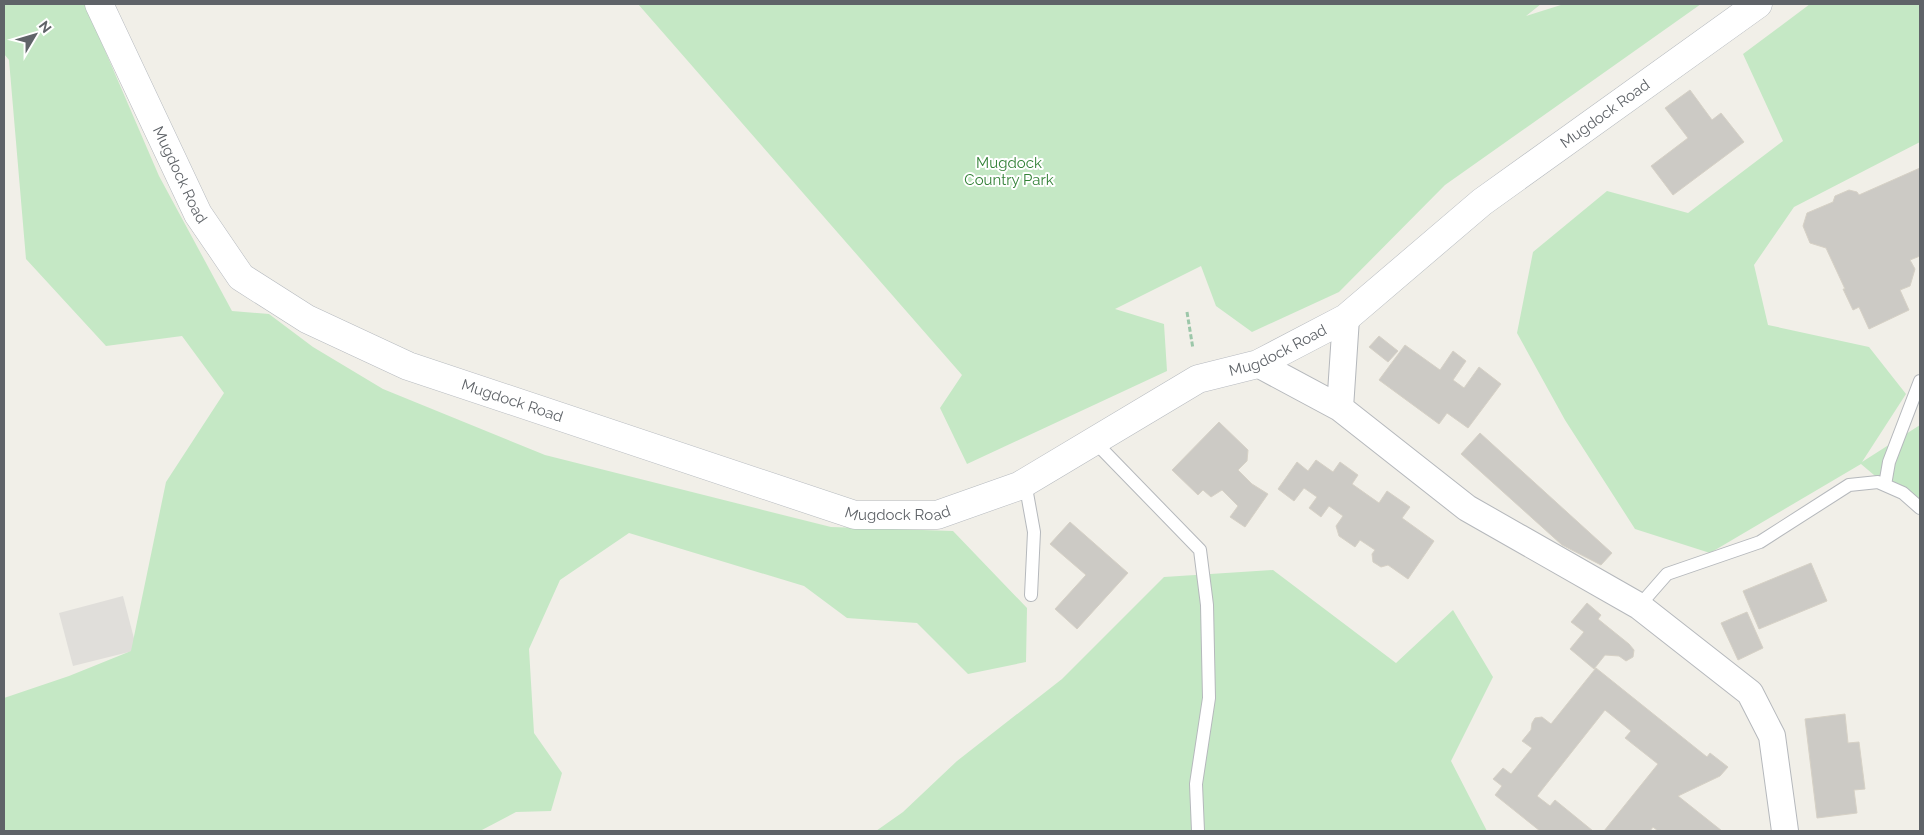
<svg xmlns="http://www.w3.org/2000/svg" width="1924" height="835" font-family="Raleway,sans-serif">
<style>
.industrial{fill:#e0deda}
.green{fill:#c5e8c5}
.building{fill:#cccac5;stroke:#d6d1c6}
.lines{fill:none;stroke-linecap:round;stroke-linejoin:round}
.lane-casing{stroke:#b5b8bc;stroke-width:14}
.street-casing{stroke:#b5b8bc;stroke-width:28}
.secondary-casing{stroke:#b6babf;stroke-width:29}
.path{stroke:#9cc7a9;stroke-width:3;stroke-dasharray:5 2.5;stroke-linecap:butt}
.lane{stroke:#fff;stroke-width:12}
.street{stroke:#fff;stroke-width:26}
.secondary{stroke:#fff;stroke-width:28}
.labels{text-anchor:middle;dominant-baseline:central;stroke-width:4;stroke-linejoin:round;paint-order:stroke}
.street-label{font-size:15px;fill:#5f6368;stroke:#fff}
.park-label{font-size:15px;fill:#348238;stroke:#fff}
</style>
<rect width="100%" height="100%" fill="#f1efe8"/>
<!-- industrial -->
<path class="industrial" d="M123 596 137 650 73 666 59 613Z"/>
<!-- green -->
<path class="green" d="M4 4H85L159 176 232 311 269 314 313 347 383 389 545 455 831 527 953 531 1027 608 1026 662 968 674 917 623 847 618 804 586 629 533 560 580 529 649 534 733 562 773 551 811 516 812 480 831H4V698L69 676 131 651 166 482 224 393 182 336 106 346 26 259 9 60 4 54Z
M638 4H1541L1526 16 1564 4H1701L1445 185 1339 292 1252 332 1216 306 1201 266 1115 309 1164 324 1167 371 967 464 940 408 962 375Z
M1810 4H1920V142L1794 207 1754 265 1768 325 1869 347 1906 394 1862 462 1920 425V514L1861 464 1710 553 1635 529 1565 420 1517 333 1533 252 1607 191 1688 213 1783 141 1743 54Z
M1273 570 1396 663 1453 610 1493 677 1451 761 1487 831H876L903 812 957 761 1062 679 1164 577Z"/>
<!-- building -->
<path class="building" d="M1690 90 1712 120 1721 113 1744 142 1673 195 1651 166 1688 138 1665 108Z
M1920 168V256L1910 260 1915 269 1910 286 1900 290 1909 310 1869 329 1859 307 1853 310 1843 289H1845L1826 248 1810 243 1803 226 1807 213 1833 202 1835 196 1849 190 1857 192 1859 195Z
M1379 336 1398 351 1388 362 1369 347Z
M1405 345 1440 370 1453 351 1466 361 1453 380 1464 388 1479 367 1501 384 1468 428 1447 413 1439 424 1379 380Z
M1219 422 1248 450 1247 461 1238 470 1252 484 1268 494 1245 527 1230 517 1238 506 1222 490 1211 497 1203 490 1198 495 1172 470Z
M1480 433 1612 553 1601 565 1562 545 1461 454Z
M1316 460 1333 472 1340 462 1358 475 1352 484 1379 503 1387 491 1410 507 1402 518 1434 541 1408 579 1388 565 1381 567 1373 562 1372 554 1375 550 1360 540 1355 547 1339 536 1336 526 1343 516 1329 506 1321 517 1309 508 1317 497 1304 488 1294 501 1278 489 1297 462 1308 471Z
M1070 522 1128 573 1077 629 1055 609 1086 575 1050 544Z
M1811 563 1827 601 1759 629 1743 591Z
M1587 603 1601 615 1598 619 1629 644 1634 650 1633 657 1626 661 1619 656 1605 655 1594 669 1570 649 1584 632 1571 622Z
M1747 612 1763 648 1738 660 1721 623Z
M1596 668 1707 757 1710 753 1728 767 1720 776 1678 796 1722 831H1658L1653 827 1650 831H1604L1658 764 1625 738 1631 731 1605 710 1537 796 1550 806 1555 800 1593 831H1540L1495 795 1502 786 1493 779 1503 768 1511 774 1532 748 1522 741 1531 730 1532 723 1535 718 1542 717 1551 724Z
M1845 714 1848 743 1859 742 1865 789 1854 790 1857 813 1817 818 1805 719Z"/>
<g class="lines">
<!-- lane casing -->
<g class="lane-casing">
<path id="lane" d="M1094 441 1200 550 1207 605 1209 698 1196 784 1198 831
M1025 482 1034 532 1031 595
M1885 485 1889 462 1920 381
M1639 606 1667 574 1760 542 1849 485 1878 482 1903 493 1920 508"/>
</g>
<!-- street casing -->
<g class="street-casing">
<path id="street" d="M1258 364 1340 408 1467 508 1639 606 1750 693 1772 736 1785 831
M1340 408 1346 318"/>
</g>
<!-- secondary casing -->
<g class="secondary-casing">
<g id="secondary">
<path id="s1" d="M99 4 198 214 241 277 307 319 408 366 855 515H937L1019 486 1198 379 1258 364 1346 318 1482 202 1758 4"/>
</g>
</g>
<!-- path -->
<path class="path" d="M1187 312 1193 349"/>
<!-- lane -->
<use href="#lane" class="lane"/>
<!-- street -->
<use href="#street" class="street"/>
<!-- secondary -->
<use href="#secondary" class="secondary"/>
</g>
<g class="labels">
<!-- street labels -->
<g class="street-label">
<text stroke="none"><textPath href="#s1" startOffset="1838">Mugdock Road</textPath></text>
<text stroke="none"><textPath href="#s1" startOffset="189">Mugdock Road</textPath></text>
<text stroke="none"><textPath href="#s1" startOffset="1432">Mugdock Road</textPath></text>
<text stroke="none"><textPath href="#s1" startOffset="608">Mugdock Road</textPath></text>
<text stroke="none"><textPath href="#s1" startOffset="1012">Mugdock Road</textPath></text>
</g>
<!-- park labels -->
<g class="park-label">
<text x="1009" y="163">Mugdock<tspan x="1009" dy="17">Country Park</tspan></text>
</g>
</g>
<!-- border -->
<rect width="1924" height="835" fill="none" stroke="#5f6368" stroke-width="10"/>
<!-- north arrow -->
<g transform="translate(35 35) rotate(52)" stroke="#ffffff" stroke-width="4" paint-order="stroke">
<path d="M0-4L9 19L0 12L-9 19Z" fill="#5f6368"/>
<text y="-8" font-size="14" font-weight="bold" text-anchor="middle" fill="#5f6368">N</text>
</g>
</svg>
